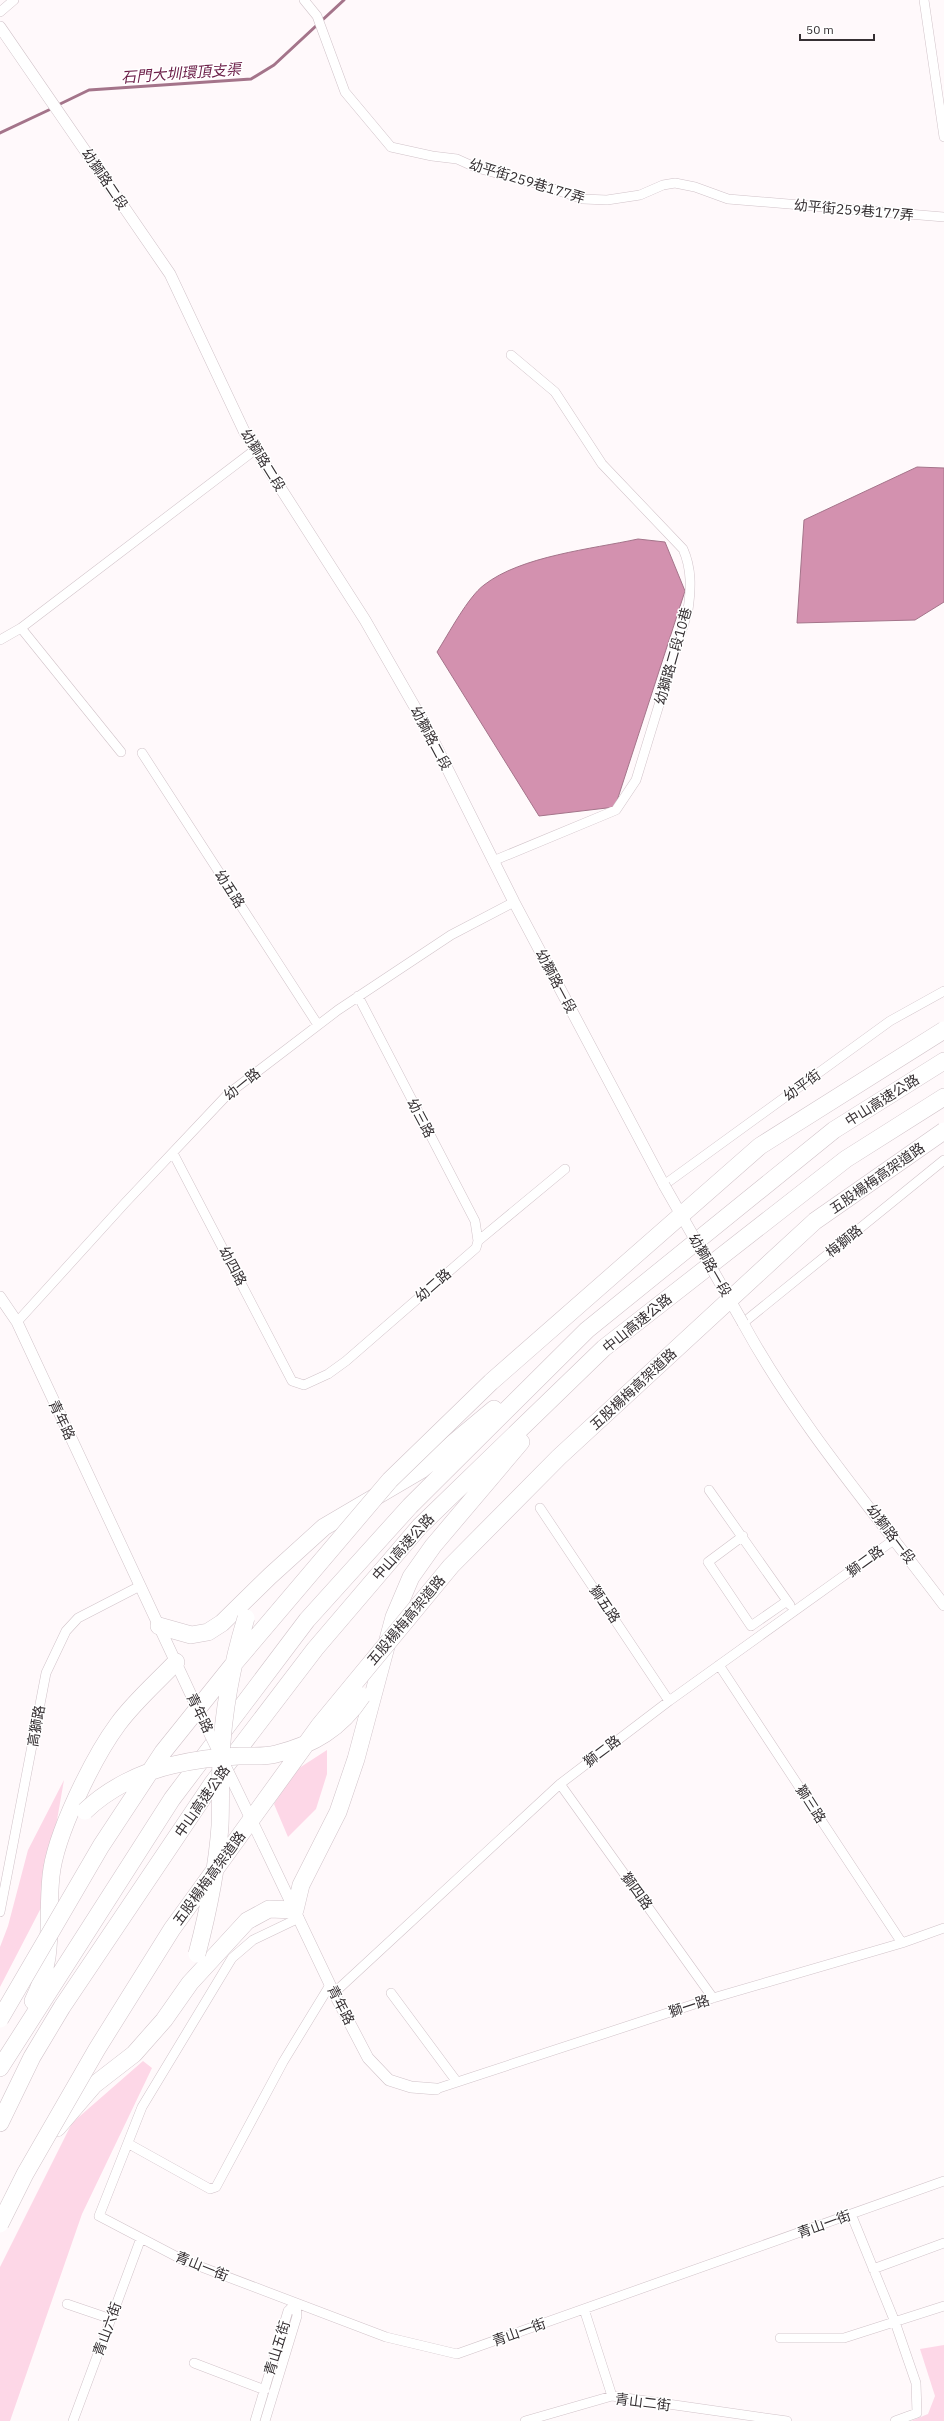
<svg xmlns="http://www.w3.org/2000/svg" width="944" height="2421" font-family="'IBM Plex Sans','Noto Sans TC',sans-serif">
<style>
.green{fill:#fdd7e7}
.water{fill:#d391af;stroke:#a4748a}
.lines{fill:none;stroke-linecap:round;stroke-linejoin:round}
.stream{stroke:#a4748a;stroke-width:3}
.minor-casing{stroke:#d1c3c9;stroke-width:10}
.tertiary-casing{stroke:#d1c3c9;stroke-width:12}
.motorway-casing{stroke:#d1c3c9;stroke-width:18}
.minor{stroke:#fff;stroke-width:9}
.tertiary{stroke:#fff;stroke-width:11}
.motorway{stroke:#fff;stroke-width:17}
.tertiary-bridge-casing{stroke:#d1c3c9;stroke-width:12;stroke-linecap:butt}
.motorway-bridge-casing{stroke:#d1c3c9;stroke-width:18;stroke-linecap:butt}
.tertiary-bridge{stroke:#fff;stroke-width:11}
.motorway-bridge{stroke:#fff;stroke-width:17}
.labels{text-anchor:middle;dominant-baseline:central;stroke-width:3;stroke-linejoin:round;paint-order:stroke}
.street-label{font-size:14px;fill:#363033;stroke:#fff}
.water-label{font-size:15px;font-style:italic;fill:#6d204a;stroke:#fff}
</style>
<rect width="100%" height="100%" fill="#fff9fb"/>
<!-- green -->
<path class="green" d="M327 1750V1774L316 1809 288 1837 274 1804 293 1772Z
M64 1780 42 1906 0 1987V1947L8 1926 28 1850Z
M143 2061 152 2068 82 2214 10 2421H0V2267L72 2123Z
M944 2345V2421H911L928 2414 935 2396 920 2349Z"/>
<!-- water -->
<path class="water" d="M917 467 944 468V602L915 620 797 623 804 520Z
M638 539 665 542 685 591 615 807 539 816 437 652C449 633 468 597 484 585 521 556 592 549 638 539Z"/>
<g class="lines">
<!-- stream -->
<path class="stream" d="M58 105 89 90 251 79 274 65 344 0
M0 133 53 108"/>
<!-- minor casing -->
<g class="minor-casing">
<path id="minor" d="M304 0 317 16 345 92 391 147 432 156 457 159 477 168 539 184 583 199 607 200 640 195 663 185 675 183 695 187 728 199 944 217
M924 0 944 137
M0 12 14 0
M21 628 121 752
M0 640 21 628 256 449
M142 753 318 1025
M493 861 616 810 636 780 688 610C691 589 692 569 683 549L602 464 555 392 511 355
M358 996 475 1221 478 1241
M173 1153 292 1381 304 1385 328 1374 346 1361 476 1248 478 1241 565 1169
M664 1185 890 1021 944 991
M17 1322 125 1203 228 1094 338 1010 451 935 514 902
M743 1323 944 1160
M709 1490 790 1605
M540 1508 669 1701
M743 1536 708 1562 751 1626 787 1601
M719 1665 902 1943
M560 1784 713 1998
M0 1912 46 1673 66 1631 78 1618 140 1586
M299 1918 253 1940 232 1958 142 2107 99 2216 183 2260 386 2337 457 2354 944 2181
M334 1993 560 1784 669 1701 895 1539
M391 1993 457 2082
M436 2089 713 1998 902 1943 944 1928
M129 2144 210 2189 216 2187 283 2062 330 1985
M851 2214 895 2322 916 2383 917 2413 895 2421
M873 2269 944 2243
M67 2304 111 2319
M584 2309 612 2396
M780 2338H844L944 2306
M194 2363 265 2390
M73 2421 141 2238
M255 2421 288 2311 296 2303
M265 2421 297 2316 296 2303
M525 2421 612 2396 787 2421"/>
</g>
<!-- tertiary casing -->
<g class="tertiary-casing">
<path id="tertiary" d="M0 27 170 274 244 431 365 620 428 730 514 902 664 1185
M0 1297 17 1322 192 1697
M743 1323C798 1424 875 1513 944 1605
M263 1844 334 1993 368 2058 389 2080 411 2087 436 2089"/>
</g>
<!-- motorway casing -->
<g class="motorway-casing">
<path id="motorway" d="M159 1626 191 1635 208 1632 222 1623 270 1576 324 1527 421 1470 494 1409
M33 2001C56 1955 46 1924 51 1876 55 1835 93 1758 118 1724 134 1702 157 1682 176 1662
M0 2068 172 1799 307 1620 410 1506 587 1330 834 1130 944 1061
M0 2123 32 2057 62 2007 212 1784 315 1649 420 1526 604 1348 846 1159 944 1097
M57 2128 94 2085 134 2054 164 2020 190 1983 247 1921 269 1909 295 1910 301 1885 338 1812 356 1759 394 1617 411 1577 433 1546 521 1442"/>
</g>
<!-- minor -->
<use href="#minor" class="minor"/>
<!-- tertiary -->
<use href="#tertiary" class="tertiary"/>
<!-- motorway -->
<use href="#motorway" class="motorway"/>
<!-- tertiary-bridge casing -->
<g class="tertiary-bridge-casing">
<path id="tertiary-bridge" d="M664 1185 743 1323
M192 1697 263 1844"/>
</g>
<!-- motorway-bridge casing -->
<g class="motorway-bridge-casing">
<path id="motorway-bridge" d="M85 1811C108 1789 141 1772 173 1765 194 1760 217 1757 239 1756 251 1756 265 1757 276 1754 313 1745 341 1728 362 1696
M197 1954C208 1912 217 1869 220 1826 221 1803 220 1781 221 1759 223 1711 232 1664 246 1618
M0 2019 101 1846 163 1752 232 1666 390 1480 491 1382 760 1146 944 1030
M0 2224 25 2174 97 2049 172 1929 319 1726 451 1566 559 1457 815 1221 944 1131"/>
</g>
<!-- tertiary-bridge -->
<use href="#tertiary-bridge" class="tertiary-bridge"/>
<!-- motorway-bridge -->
<use href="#motorway-bridge" class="motorway-bridge"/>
</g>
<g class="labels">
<!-- street labels -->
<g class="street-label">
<text transform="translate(105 179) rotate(56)">幼獅路二段</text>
<text transform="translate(527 181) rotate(17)">幼平街259巷177弄</text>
<text transform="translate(854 210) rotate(5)">幼平街259巷177弄</text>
<text transform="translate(263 460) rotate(58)">幼獅路二段</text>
<text transform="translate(673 656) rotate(-74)">幼獅路二段10巷</text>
<text transform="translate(431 738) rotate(62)">幼獅路二段</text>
<text transform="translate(230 889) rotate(57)">幼五路</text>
<text transform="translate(556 981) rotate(62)">幼獅路一段</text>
<text transform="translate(242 1084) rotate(-39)">幼一路</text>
<text transform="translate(802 1085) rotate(-36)">幼平街</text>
<text transform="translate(882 1100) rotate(-32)">中山高速公路</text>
<text transform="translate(421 1118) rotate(62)">幼三路</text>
<text transform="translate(877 1178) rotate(-35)">五股楊梅高架道路</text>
<text transform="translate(844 1241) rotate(-39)">梅獅路</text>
<text transform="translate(710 1265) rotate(60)">幼獅路一段</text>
<text transform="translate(233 1266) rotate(62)">幼四路</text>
<text transform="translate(433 1285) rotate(-41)">幼二路</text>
<text transform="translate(637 1323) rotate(-39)">中山高速公路</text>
<text transform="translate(633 1389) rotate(-43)">五股楊梅高架道路</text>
<text transform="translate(62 1420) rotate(65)">青年路</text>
<text transform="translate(891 1534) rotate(53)">幼獅路一段</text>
<text transform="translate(403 1547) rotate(-48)">中山高速公路</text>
<text transform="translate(865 1561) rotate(-36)">獅二路</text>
<text transform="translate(605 1604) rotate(56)">獅五路</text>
<text transform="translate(406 1620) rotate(-50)">五股楊梅高架道路</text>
<text transform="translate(200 1713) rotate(64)">青年路</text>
<text transform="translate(36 1726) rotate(-80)">高獅路</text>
<text transform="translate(602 1751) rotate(-37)">獅二路</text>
<text transform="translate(202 1801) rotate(-55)">中山高速公路</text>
<text transform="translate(811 1804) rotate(57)">獅三路</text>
<text transform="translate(209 1878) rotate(-54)">五股楊梅高架道路</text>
<text transform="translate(637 1891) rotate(54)">獅四路</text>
<text transform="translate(341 2005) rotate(63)">青年路</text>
<text transform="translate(689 2006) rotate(-18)">獅一路</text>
<text transform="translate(824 2224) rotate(-20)">青山一街</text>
<text transform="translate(202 2266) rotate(22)">青山一街</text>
<text transform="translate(107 2329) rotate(-70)">青山六街</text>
<text transform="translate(519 2332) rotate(-20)">青山一街</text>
<text transform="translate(277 2348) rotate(-73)">青山五街</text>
<text transform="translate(643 2402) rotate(7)">青山二街</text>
</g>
<!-- water labels -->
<g class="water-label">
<text transform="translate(181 73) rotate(-4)">石門大圳環頂支渠</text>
</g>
</g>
<!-- scale -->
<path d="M800 34v6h74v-6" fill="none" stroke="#363033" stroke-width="2"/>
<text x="806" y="34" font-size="12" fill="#363033" stroke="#ffffff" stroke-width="3" paint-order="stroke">50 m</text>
</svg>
